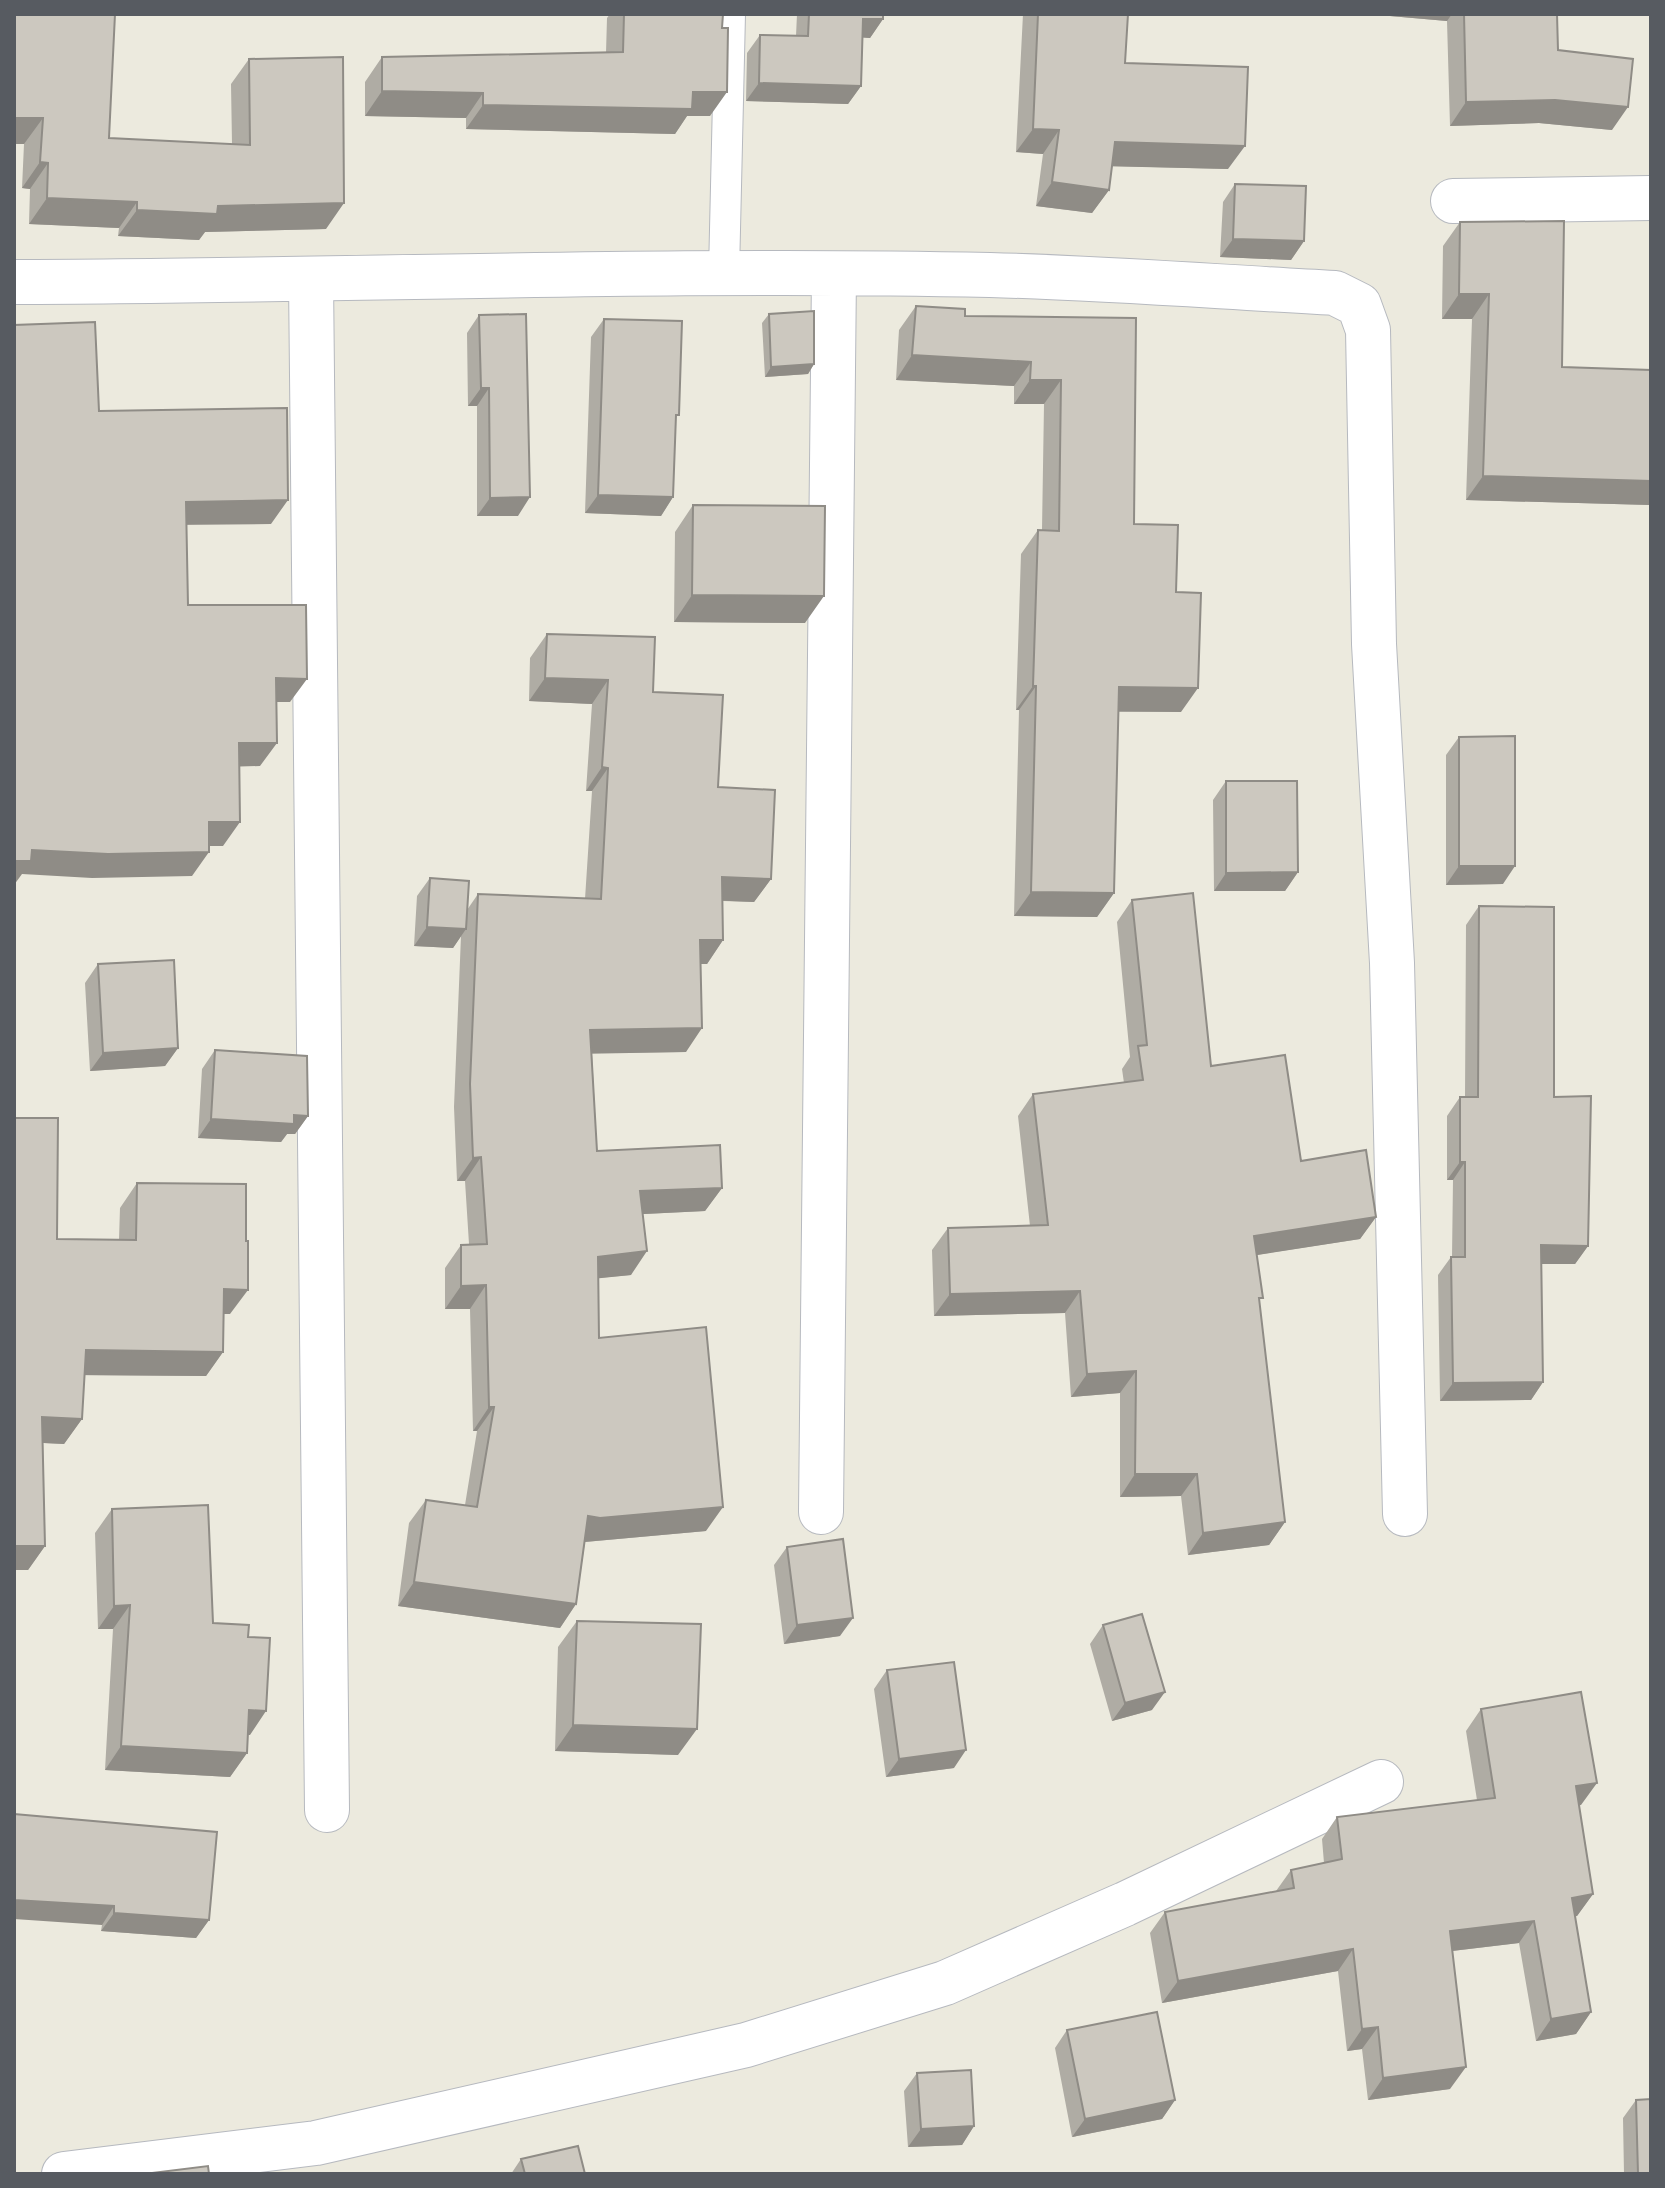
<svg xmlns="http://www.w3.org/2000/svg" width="1665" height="2188" font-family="Ubuntu,sans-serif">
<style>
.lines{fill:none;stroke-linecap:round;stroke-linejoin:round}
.lane-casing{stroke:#b6b9bf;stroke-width:32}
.street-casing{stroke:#b6b9bf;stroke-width:46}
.lane{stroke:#fff;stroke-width:30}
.street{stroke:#fff;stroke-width:44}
.wall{fill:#afaca4}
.shaded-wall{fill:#8f8c86}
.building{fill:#ccc8bf;stroke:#8f8c86;stroke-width:2}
</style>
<rect width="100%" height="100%" fill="#eceade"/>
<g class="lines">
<!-- lane casing -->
<g class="lane-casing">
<path id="lane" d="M724 273 730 14"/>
</g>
<!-- street casing -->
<g class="street-casing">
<path id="street" d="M1453 201 1651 198
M311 279 327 1810
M14 282C339 281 665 268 990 275 1105 278 1220 287 1335 293L1359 305 1368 330 1374 644 1392 963 1405 1514
M821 1512 834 274
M64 2174 316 2143 746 2045 945 1983 1125 1904 1381 1782"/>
</g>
<!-- lane -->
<use href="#lane" class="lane"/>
<!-- street -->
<use href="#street" class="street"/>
</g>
<!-- wall -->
<path class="wall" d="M14 14 109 138 232 144 231 84 249 59 326 229 205 232 199 240 118 236 119 228 29 224 30 189 22 188 24 144Z
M610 14H723L710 116H687L675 134 466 129V118L365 116V82L382 57 606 53 607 18Z
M797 14H883V19L870 38 863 37 861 86 848 104 746 101 747 53 760 35 796 36Z
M1023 14H1128L1125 63 1228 169 1112 166 1109 190 1092 213 1036 206 1043 154 1016 152Z
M1367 14H1557L1558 50 1612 130 1539 123 1450 126 1447 21Z
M1235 184 1304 241 1291 260 1220 257 1223 202Z
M1460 222 1562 367 1650 505 1466 500 1472 319H1442L1443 246Z
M916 306 965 316 1136 318 1134 524 1176 592 1181 712H1118L1114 893 1097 917 1014 916 1019 710H1016L1021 554 1038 530H1042L1044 404H1014V386L896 380 899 330Z
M769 314 814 364 808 374 765 377 762 323Z
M479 315 518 516H477V406H468L467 333Z
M604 319 673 497 661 516 585 513 591 337Z
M693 505 805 623 674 622 675 532Z
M547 634 653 692 718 787 771 879 754 902 723 901V940L707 964H701L686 1052 592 1053 597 1151 722 1188 705 1211 643 1214 631 1275 598 1278 599 1338 706 1531 585 1542 576 1604 560 1628 398 1606 409 1523 426 1500 465 1505 477 1431H473L470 1309H445V1268L461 1245 469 1244 465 1181H457L454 1107 461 936 453 948 414 946 417 896 430 878 467 910 478 894 585 899 592 791H586L592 704 529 701 530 658Z
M1459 737 1503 884 1446 885V755Z
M1226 781 1298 872 1285 891H1214L1213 800Z
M1132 900 1211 1066 1301 1161 1376 1217 1360 1239 1256 1255 1259 1303 1285 1522 1269 1545 1188 1555 1181 1496 1120 1497V1393L1071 1397 1065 1313 934 1316 932 1250 948 1228 1030 1226 1018 1116 1033 1094 1124 1083 1122 1069 1130 1057 1117 922Z
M1479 906 1554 1097 1588 1246 1575 1264H1541L1543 1382 1531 1400 1440 1401 1438 1275 1451 1257H1452L1453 1180H1447V1116L1460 1097H1465L1466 925Z
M98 964 178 1048 165 1066 90 1071 85 983Z
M215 1050 308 1116 295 1134H287L281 1142 198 1138 202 1069Z
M137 1183 230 1314H224L223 1352 206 1376 84 1375 82 1419 64 1444 43 1443 45 1546 28 1570 57 1239 119 1240 120 1208Z
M112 1509 213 1623 248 1637 250 1735H248L247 1753 230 1777 105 1770 113 1629H98L95 1533Z
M787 1547 840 1636 784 1644 774 1565Z
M577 1621 678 1755 555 1751 558 1647Z
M1103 1625 1152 1710 1112 1721 1090 1644Z
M887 1670 954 1768 886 1777 874 1689Z
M1481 1709 1581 1805H1579L1593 1894 1577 1916H1575L1591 2012 1576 2034 1536 2041 1519 1943 1452 1951 1450 2089 1368 2100 1362 2049 1347 2051 1338 1971 1162 2003 1150 1933 1165 1912 1276 1891 1291 1870 1324 1863 1322 1839 1337 1817 1477 1800 1466 1731Z
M14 1814 209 1920 196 1938 101 1931 102 1925Z
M1067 2030 1175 2100 1162 2119 1072 2137 1055 2048Z
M917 2073 974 2126 962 2145 908 2147 904 2091Z
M1636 2100 1651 2174H1624L1623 2118Z
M521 2159 585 2174H511Z"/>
<!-- shaded-wall -->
<path class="shaded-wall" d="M1367 14H1452L1447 21Z
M863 19H883L870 38 850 37Z
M759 83 861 86 848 104 746 101Z
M382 91 483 93 466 118 365 116Z
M693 92H727L710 116H687L675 134 466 129 483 105Z
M1555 100 1628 107 1612 130 1539 123 1450 126 1466 102Z
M14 118H43L24 144H14Z
M1033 129 1059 130 1043 154 1016 152Z
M1115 142 1245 146 1228 169 1099 166Z
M40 162 48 163 30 189 22 188Z
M1052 182 1109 190 1092 213 1036 206Z
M47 198 137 202 119 228 29 224Z
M344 203 326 229 205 232 199 240 118 236 137 210 218 206Z
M1233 239 1304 241 1291 260 1220 257Z
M1459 294H1489L1472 319H1442Z
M912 355 1031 362 1014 386 896 380Z
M814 364 808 374 765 377 771 367Z
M1030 380H1061L1044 404H1014Z
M481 388H489L477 406H468Z
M1483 476 1651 481V504L1650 505 1466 500Z
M598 495 673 497 661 516 585 513Z
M530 497 518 516H477L490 498Z
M288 500 271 524 169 525 186 502Z
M692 595 824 596 805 623 674 622Z
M276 678 307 679 290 702H259Z
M545 678 608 680 592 704 529 701Z
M1033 686H1036L1019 710H1016Z
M1119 687 1198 688 1181 712 1102 711Z
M239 743H277L260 766 223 767Z
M602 767 608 768 592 791H586Z
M209 822H240L223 846H192Z
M32 850 209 852 192 876 92 878 22 874 14 885V861Z
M1459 866H1515L1503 884 1446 885Z
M1298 872 1285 891H1214L1226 873Z
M722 877 771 879 754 902 706 900Z
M1031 892 1114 893 1097 917 1014 916Z
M427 927 466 929 453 948 414 946Z
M700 940H723L707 964H684Z
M702 1028 686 1052 574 1054 590 1030Z
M178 1048 165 1066 90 1071 103 1053Z
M294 1115 308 1116 295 1134H287L281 1142 198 1138 211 1119Z
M481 1157 465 1181H457L473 1158Z
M1460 1162H1465L1453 1180H1447Z
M722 1188 705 1211 624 1215 640 1191Z
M1376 1217 1360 1239 1238 1258 1254 1236Z
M1541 1245 1588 1246 1575 1264H1528Z
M647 1251 631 1275 582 1280 598 1257Z
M486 1285 470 1309H445L461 1286Z
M224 1289 248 1290 230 1314H207Z
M1080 1291 1065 1313 934 1316 950 1294Z
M86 1350 223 1352 206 1376 69 1375Z
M1136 1371 1120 1393 1071 1397 1087 1374Z
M1543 1382 1531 1400 1440 1401 1453 1383Z
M489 1407H494L477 1431H473Z
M42 1417 82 1419 64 1444 25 1442Z
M1135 1474H1197L1181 1496 1120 1497Z
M723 1507 706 1531 584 1542 588 1516Z
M1285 1522 1269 1545 1188 1555 1203 1533Z
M14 1546H45L28 1570H14Z
M414 1582 576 1604 560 1628 398 1606Z
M130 1605 113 1629H98L114 1606Z
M853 1618 840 1636 784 1644 797 1625Z
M1165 1692 1152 1710 1112 1721 1125 1703Z
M249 1710 266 1711 250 1735 232 1734Z
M573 1725 697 1729 678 1755 555 1751Z
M121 1746 247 1753 230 1777 105 1770Z
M966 1750 954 1768 886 1777 899 1759Z
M1597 1783 1581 1805 1560 1808 1576 1786Z
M1593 1894 1577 1916 1556 1919 1572 1898Z
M14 1900 114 1906 102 1925 14 1919Z
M114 1913 209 1920 196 1938 101 1931Z
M1534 1921 1519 1943 1435 1953 1450 1931Z
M1353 1949 1338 1971 1162 2003 1178 1981Z
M1591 2012 1576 2034 1536 2041 1551 2019Z
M1378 2027 1362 2049 1347 2051 1362 2029Z
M1466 2067 1450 2089 1368 2100 1383 2078Z
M1175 2100 1162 2119 1072 2137 1085 2119Z
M974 2126 962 2145 908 2147 921 2129Z"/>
<!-- building -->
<path class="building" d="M14 14H115L109 138 250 145 249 59 343 57 344 203 218 206 217 214 137 210V202L47 198 48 163 40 162 43 118H14Z
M624 14H723L722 28H728L727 92H693L692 109 483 105V93L382 91V57L623 52Z
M809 14H883V19H863L861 86 759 83 760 35 808 36Z
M1038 14H1128L1125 63 1248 67 1245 146 1115 142 1109 190 1052 182 1059 130 1033 129Z
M1464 14H1557L1558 50 1633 59 1628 107 1555 100 1466 102Z
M1235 184 1306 186 1304 241 1233 239Z
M1564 221 1562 367 1651 370V481L1483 476 1489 294H1459L1460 222Z
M916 306 965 309V316L1136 318 1134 524 1178 525 1176 592 1201 593 1198 688 1119 687 1114 893 1031 892 1036 686H1033L1038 530 1059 531 1061 380H1030L1031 362 912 355Z
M814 311V364L771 367 769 314Z
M526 314 530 497 490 498 489 388H481L479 315Z
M604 319 682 321 679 415H676L673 497 598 495Z
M95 322 99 411 287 408 288 500 186 502 188 605H306L307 679 276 678 277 743H239L240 822H209V852L108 854 32 850 31 861H14V325Z
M693 505 825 506 824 596 692 595Z
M547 634 655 637 653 692 723 695 718 787 775 790 771 879 722 877 723 940H700L702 1028 590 1030 597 1151 720 1145 722 1188 640 1191 647 1251 598 1257 599 1338 706 1327 723 1507 600 1518 588 1516 576 1604 414 1582 426 1500 477 1507 494 1407H489L486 1285 461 1286V1245L487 1244 481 1157 473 1158 470 1084 478 894 601 899 608 768 602 767 608 680 545 678Z
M1515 736V866H1459V737Z
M1226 781H1297L1298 872 1226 873Z
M430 878 469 881 466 929 427 927Z
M1193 893 1211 1066 1285 1055 1301 1161 1366 1150 1376 1217 1254 1236 1263 1298H1259L1285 1522 1203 1533 1197 1474H1135L1136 1371 1087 1374 1080 1291 950 1294 948 1228 1048 1225 1033 1094 1143 1080 1138 1046 1147 1045 1132 900Z
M1479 906 1554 907V1097L1591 1096 1588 1246 1541 1245 1543 1382 1453 1383 1451 1257H1465V1162H1460V1097H1478Z
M174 960 178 1048 103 1053 98 964Z
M215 1050 307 1056 308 1116 294 1115V1124L211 1119Z
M14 1118H58L57 1239 136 1240 137 1183 246 1184V1241H248V1290L224 1289 223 1352 86 1350 82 1419 42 1417 45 1546H14Z
M208 1505 213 1623 249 1625 248 1637 270 1638 266 1711 249 1710 247 1753 121 1746 130 1605 114 1606 112 1509Z
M843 1539 853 1618 797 1625 787 1547Z
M1142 1614 1165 1692 1125 1703 1103 1625Z
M577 1621 701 1624 697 1729 573 1725Z
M954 1662 966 1750 899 1759 887 1670Z
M1581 1692 1597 1783 1576 1786 1593 1894 1572 1898 1591 2012 1551 2019 1534 1921 1450 1931 1466 2067 1383 2078 1378 2027 1362 2029 1353 1949 1178 1981 1165 1912 1294 1888 1291 1870 1342 1859 1337 1817 1495 1798 1481 1709Z
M14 1814 217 1832 209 1920 114 1913V1906L14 1900Z
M1157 2012 1175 2100 1085 2119 1067 2030Z
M971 2070 974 2126 921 2129 917 2073Z
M1651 2099V2174H1638L1636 2100Z
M578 2146 585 2174H525L521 2159Z
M208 2166 209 2174H144Z"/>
<!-- border -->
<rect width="1665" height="2188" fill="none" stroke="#575b61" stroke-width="32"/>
</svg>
